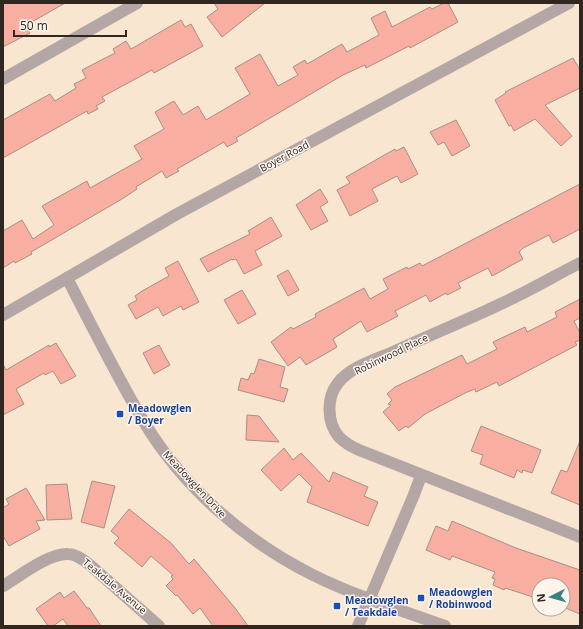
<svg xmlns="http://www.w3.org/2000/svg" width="583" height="629" font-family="'Open Sans',sans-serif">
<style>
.building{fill:#f8aea0;stroke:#aa8e88}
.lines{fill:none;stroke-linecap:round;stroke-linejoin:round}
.minor{stroke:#b4a6a5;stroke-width:12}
.tertiary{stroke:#b4a6a5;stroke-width:12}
.transit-dot{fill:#1a4fb4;stroke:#fdf5ec;stroke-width:1.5}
.labels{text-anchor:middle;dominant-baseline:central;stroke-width:3;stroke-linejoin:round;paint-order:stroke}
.street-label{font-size:10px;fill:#2f2720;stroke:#fdf5ec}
.transit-label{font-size:10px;font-weight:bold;fill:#164399;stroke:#fdf5ec;text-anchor:start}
</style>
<rect width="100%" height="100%" fill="#f9e6d0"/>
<!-- building -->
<path class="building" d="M3 3H65L25 26 30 33 3 47Z
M214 3H265L222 37 207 17 218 9Z
M444 3H448L458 22 410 48 409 46 366 68 365 65 343 75 236 138 238 141 227 147 224 142 177 169 179 171 166 178 162 171 136 187 137 189 122 199 31 252 32 254 15 263 14 261 3 268V231L22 220 33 239 54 225 42 206 87 181 90 188 142 159 134 146 164 129 155 112 174 101 183 115 198 106 206 120 250 94 235 68 260 54 278 86 298 75 293 67 305 60 307 64 342 44 347 52 379 35 371 18 385 11 392 27 430 7 432 9Z
M181 20 185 27 191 24 203 46 154 73 152 70 102 97 105 101 96 106 98 109 88 114 87 111 3 158V120L50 94 55 101 76 88 74 84 86 78 82 70 115 53 113 49 126 41 131 49Z
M573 58 580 70V88L545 105 572 136 561 146 535 119 514 131 511 125 509 126 495 100 506 93 505 92Z
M456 120 470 146 452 156 444 142 438 145 430 132Z
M404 147 418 174 401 183 397 176 372 189 378 201 350 216 337 190 350 183 346 177 395 149 396 151Z
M580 184V229L553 243 549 235 523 248 519 252 523 259 492 276 488 268 458 283 461 288 447 295 446 293 430 302 426 295 395 311 398 316 367 332 361 321 333 339 337 347 306 365 300 357 288 366 271 342 291 327 293 329 316 317 315 314 364 288 370 299 388 289 383 279 407 267 408 269 420 263 422 266Z
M320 189 328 202 320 207 328 221 311 230 296 205Z
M271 217 282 236 255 251 262 265 244 274 236 259 232 260V259L208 272 200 259 250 234 248 231Z
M178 261 199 302 183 310 181 306 163 316 158 307 136 319 128 305 137 300 135 296 142 291 169 276 165 268Z
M288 270 299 290 288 296 277 276Z
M242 290 256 314 238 324 224 300Z
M580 299V318L574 321 580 333V340L575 342 577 345 499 386 497 382 476 392 475 389 467 392 425 414 408 428 406 426 399 431 383 412 391 405 388 404 392 400 387 394 395 387 462 355 467 364 497 349 493 342 525 327 527 332 557 317 555 312Z
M56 343 76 376 61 384 53 371 45 375 44 373 16 389 24 404 3 415V364L6 370 49 345V347Z
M159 345 170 365 154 374 143 353Z
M259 359 285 367 280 387 288 389 284 402 238 390 241 378 248 380 251 373 254 374Z
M247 415 259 416 279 442 246 440Z
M481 426 541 450 532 473 523 470 522 473 517 470 514 478 480 464 483 455 471 451Z
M580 441V505L551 493 561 470 567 472Z
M284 448 293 460 301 453 329 482 333 472 368 487 364 496 378 502 368 526 307 502 312 487 299 474 281 491 261 470Z
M92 481 115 486 104 528 81 522Z
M67 484 72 519 47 520 46 485Z
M26 488 45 520 36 521 40 529 9 546 3 536V508L9 504 6 499Z
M129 509 171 543 189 564 194 559 235 608 248 626H213L200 608 193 614 177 595 176 596 166 586 173 579 171 576 173 575 151 556 142 567 114 543 119 538 111 531Z
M452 521 516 548 580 570V614L563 607V585H539V599L505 588 504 590 493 585 495 579 492 578 495 572 452 556 450 560 426 550 436 526 448 531Z
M74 591 87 608H89L101 626H68L63 619 53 626H48L36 609 60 592 64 598Z"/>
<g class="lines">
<!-- minor -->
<path class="minor" d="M3 79 137 3
M580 263C558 274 536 287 513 298 473 318 431 334 391 353 374 360 349 368 338 383 326 398 327 423 339 437 345 443 352 447 359 450L580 537
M67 278 177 214 569 3
M3 586C20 576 49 553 68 554 76 554 84 560 90 565L159 626
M358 626 413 497 421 476"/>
<!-- tertiary -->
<path class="tertiary" d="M3 315 67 278C92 326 116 375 144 422 183 487 245 541 313 575 355 596 401 610 445 626"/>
</g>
<!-- markers -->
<g class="transit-dot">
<rect x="116" y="410" width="8" height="8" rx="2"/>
<rect x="417" y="594" width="8" height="8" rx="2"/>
<rect x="333" y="602" width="8" height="8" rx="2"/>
</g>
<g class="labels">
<!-- street labels -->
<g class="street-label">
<text transform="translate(284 156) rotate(-28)">Boyer Road</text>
<text transform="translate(391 354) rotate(-26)">Robinwood Place</text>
<text transform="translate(195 484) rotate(47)">Meadowglen Drive</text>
<text transform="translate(115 586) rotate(40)">Teakdale Avenue</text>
</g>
<!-- transit labels -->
<g class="transit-label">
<text x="128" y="408">Meadowglen<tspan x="128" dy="12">/ Boyer</tspan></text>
<text x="429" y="592">Meadowglen<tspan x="429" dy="12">/ Robinwood</tspan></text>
<text x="345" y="600">Meadowglen<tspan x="345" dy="12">/ Teakdale</tspan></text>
</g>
</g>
<!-- border -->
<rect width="583" height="629" fill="none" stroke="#2f2720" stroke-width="8"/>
<!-- north arrow -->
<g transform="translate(551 597) rotate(264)"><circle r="19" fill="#fdf5ec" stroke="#aba39a"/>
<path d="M0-3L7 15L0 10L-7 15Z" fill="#3a827e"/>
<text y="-6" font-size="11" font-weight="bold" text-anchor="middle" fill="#2f2720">N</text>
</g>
<!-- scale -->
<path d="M14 30v6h112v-6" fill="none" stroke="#2f2720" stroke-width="2"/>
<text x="20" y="30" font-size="12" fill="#2f2720" stroke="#fdf5ec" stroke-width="3" paint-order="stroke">50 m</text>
</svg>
